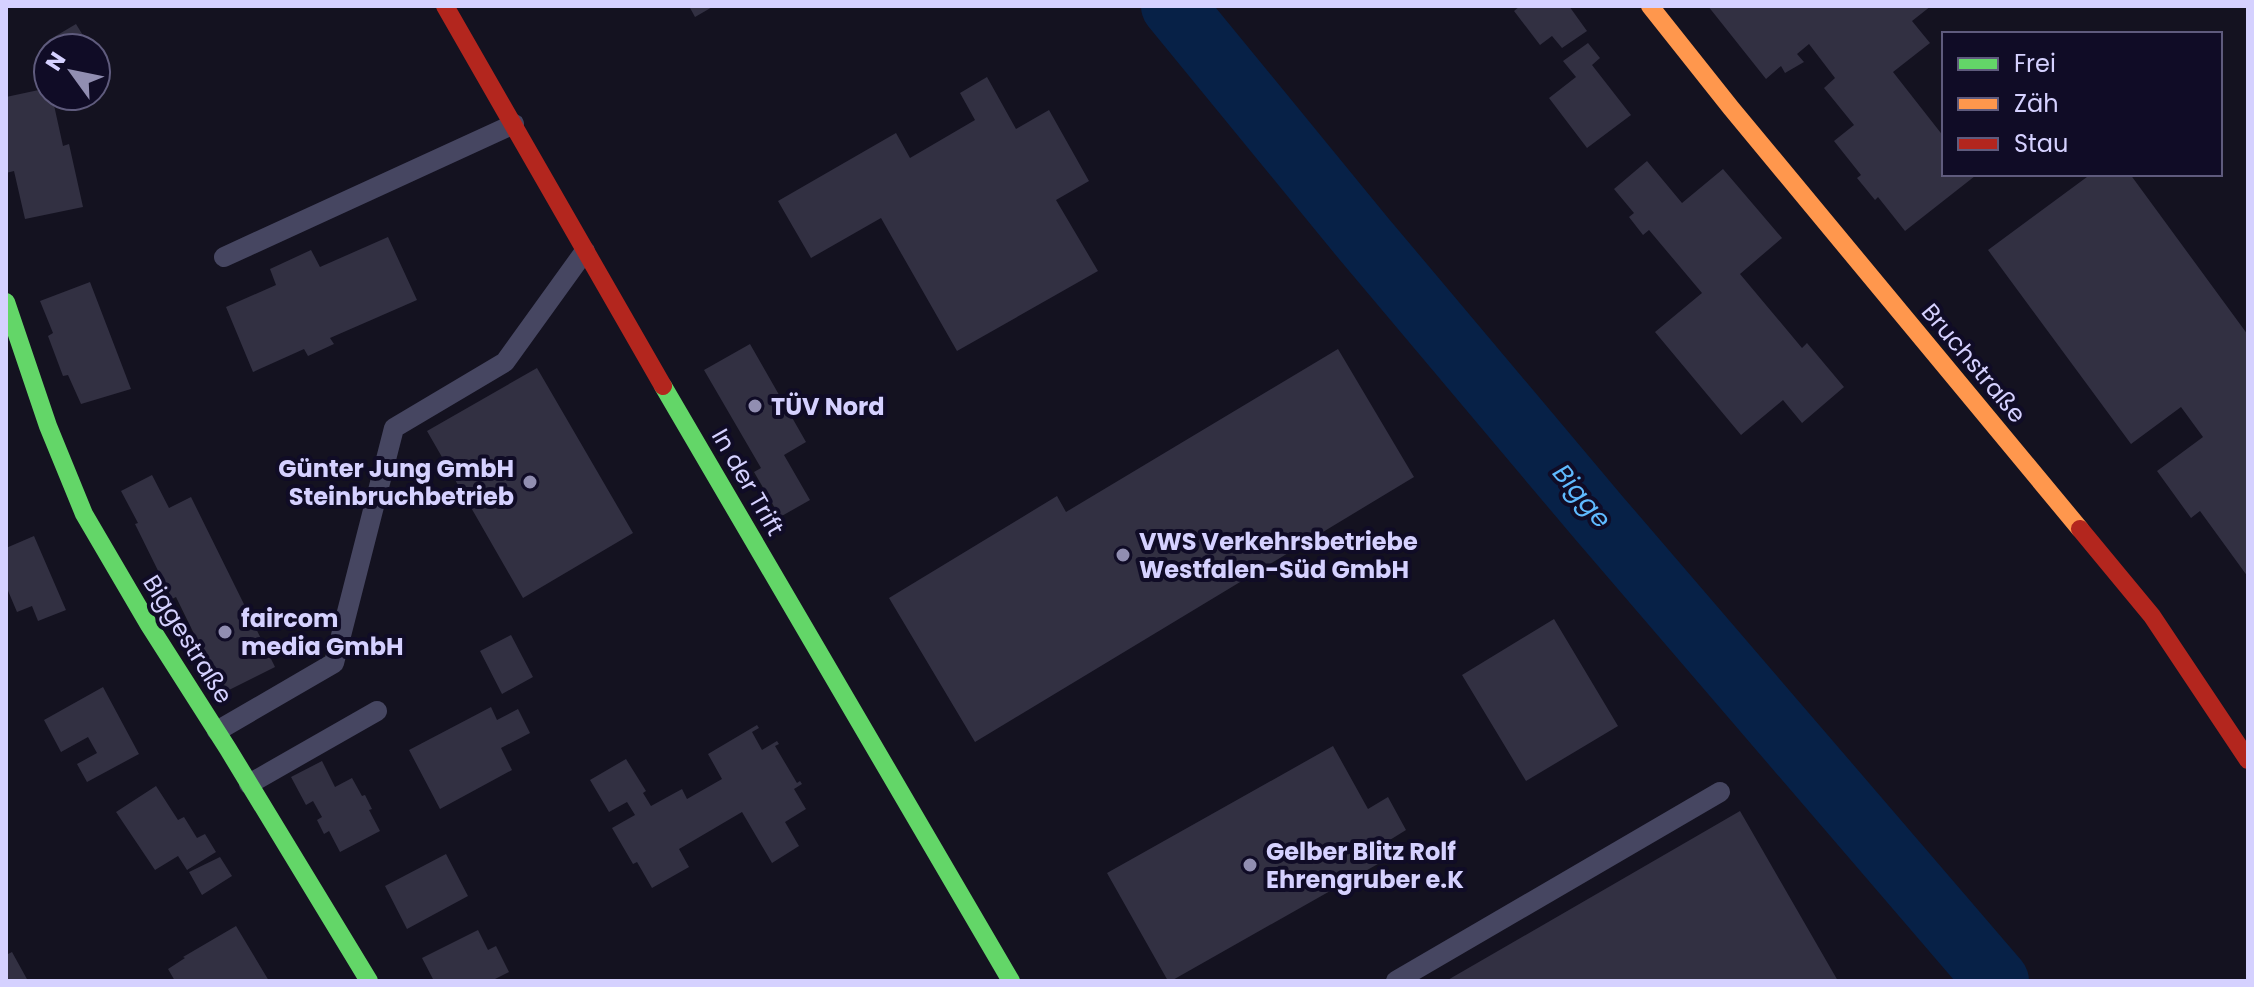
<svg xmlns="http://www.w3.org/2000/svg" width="2254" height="987" font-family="Poppins,sans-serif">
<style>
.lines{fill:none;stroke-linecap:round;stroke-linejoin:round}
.river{stroke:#072147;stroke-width:64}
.building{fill:#323042}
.lane{stroke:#464661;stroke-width:20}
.fast{stroke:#63d668;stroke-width:18}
.slow{stroke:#ff974d;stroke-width:18}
.jam{stroke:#b3261e;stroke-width:18}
.poi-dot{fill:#918eb1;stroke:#100c26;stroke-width:3}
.labels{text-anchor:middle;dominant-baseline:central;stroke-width:8;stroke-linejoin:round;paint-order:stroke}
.street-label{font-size:24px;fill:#d5d1ff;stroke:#100c26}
.poi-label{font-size:24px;font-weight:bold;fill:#d5d1ff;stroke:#100c26;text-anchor:start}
.water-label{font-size:26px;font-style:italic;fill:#5fbaff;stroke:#100c26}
</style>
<rect width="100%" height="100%" fill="#141220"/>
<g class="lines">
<!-- river -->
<path class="river" d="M1173 6 1364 239 1599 518 1997 981"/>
</g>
<!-- building -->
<path class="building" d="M689 6H714L695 17Z
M1520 6H1569L1587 31 1562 48 1552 36 1540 45 1514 11Z
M1708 6H1931L1912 21 1930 43 1893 72 1944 137V174H1973L1975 176 1905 231 1878 197 1875 200 1857 178 1861 175 1834 141 1854 125 1824 88 1835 78 1809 44 1797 54 1804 62 1785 73 1781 66 1766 79Z
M76 24 84 37 66 48H54L49 40Z
M1588 43 1600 58 1592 65 1631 115 1587 148 1549 98 1576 77 1563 61Z
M987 77 1016 129 1049 110 1089 181 1056 200 1098 271 957 351 881 218 811 258 778 201 896 133 910 158 975 120 960 93Z
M48 88V96H52L63 146 69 144 83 207 25 219 14 171 6 173V97Z
M1647 161 1682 203 1723 169 1782 238 1740 274 1802 348 1807 343 1844 387 1802 423 1783 400 1741 435 1655 332 1702 293 1649 230 1643 235 1629 217 1634 213 1614 189Z
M2091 174H2130L2248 335V577L2200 511 2191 518 2157 471 2203 437 2181 407 2131 444 1988 250Z
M388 237 417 300 330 338 334 344 308 356 304 349 253 372 226 307 276 285 270 269 311 250 320 267Z
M90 282 131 389 81 404 68 375 63 376 48 336 53 333 40 301Z
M750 344 806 442 784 455 810 500 780 517 754 472 761 468 704 370Z
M1338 349 1414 477 975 742 889 598 1057 496 1066 512Z
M537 368 633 533 523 598 427 431Z
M152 475 169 508 191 497 275 667 223 693 176 597 172 599 135 524 138 523 121 491Z
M34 536 66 610 38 621 32 606 17 612 6 586V548Z
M1554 619 1618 726 1526 781 1462 675Z
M511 635 533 677 502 694 480 651Z
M103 687 139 754 87 782 77 764 97 753 88 737 61 752 44 720Z
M491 707 497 720 518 709 530 733 501 748 512 770 440 809 409 750Z
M757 725 759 728 752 732 762 750 777 741 779 744 775 746 797 783 800 781 802 784 794 789 806 809 785 822 799 846 772 863 742 812 679 849 689 867 652 888 637 862 633 864 612 828 635 815 627 802 609 812 590 780 626 759 646 791 643 793 651 806 682 789 687 799 722 779 708 754Z
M1333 746 1368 809 1388 797 1406 830 1385 843 1392 856 1171 981H1168L1107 873Z
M322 761 335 787 352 778 362 796 365 795 372 809 369 810 380 831 340 852 329 831 324 834 317 820 322 817 313 801 306 805 291 777Z
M156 786 178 820 184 817 197 838 205 834 216 852 187 870 178 856 155 870 116 812Z
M1740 811 1838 981H1446Z
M446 854 468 896 407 929 385 886Z
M220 857 232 876 202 895 189 872Z
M236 926 269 981H175L168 969 185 958 183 957Z
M478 930 488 950 496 946 509 972 491 981H434L422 958Z
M12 952 28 981H6V955Z"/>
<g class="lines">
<!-- lane -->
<path class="lane" d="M224 257 514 124
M217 731 334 663 394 428 505 362 585 251
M249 784 377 711
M1396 981 1720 792"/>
<!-- fast -->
<path class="fast" d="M6 302 48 426 84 514 149 625 228 749 369 981
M663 386 1011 981"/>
<!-- slow -->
<path class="slow" d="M1650 6 1731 108 2080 529"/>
<!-- jam -->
<path class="jam" d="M445 6 663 386
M2080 529 2152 616 2248 760"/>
</g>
<!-- markers -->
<g class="poi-dot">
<circle cx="755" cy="406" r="8"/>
<circle cx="530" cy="482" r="8"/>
<circle cx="1123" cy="555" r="8"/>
<circle cx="225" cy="632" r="8"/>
<circle cx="1250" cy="865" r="8"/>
</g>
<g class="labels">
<!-- street labels -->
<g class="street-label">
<text transform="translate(1974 363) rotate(50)">Bruchstraße</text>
<text transform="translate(748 482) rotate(60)">In der Trift</text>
<text transform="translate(188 639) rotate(58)">Biggestraße</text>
</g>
<!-- poi labels -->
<g class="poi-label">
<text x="771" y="406">TÜV Nord</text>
<text x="514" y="468" text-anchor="end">Günter Jung GmbH<tspan x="514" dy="28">Steinbruchbetrieb</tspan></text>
<text x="1139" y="541">VWS Verkehrsbetriebe<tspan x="1139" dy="28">Westfalen-Süd GmbH</tspan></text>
<text x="241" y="618">faircom<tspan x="241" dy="28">media GmbH</tspan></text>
<text x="1266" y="851">Gelber Blitz Rolf<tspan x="1266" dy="28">Ehrengruber e.K</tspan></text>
</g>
<!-- water labels -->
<g class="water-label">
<text transform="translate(1582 496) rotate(50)">Bigge</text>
</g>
</g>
<!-- border -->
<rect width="2254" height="987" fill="none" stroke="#d5d1ff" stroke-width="16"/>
<!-- legend -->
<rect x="1942" y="32" width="280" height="144" fill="#100c26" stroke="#5f5b7d" stroke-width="2"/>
<rect x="1958" y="58" width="40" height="12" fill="#63d668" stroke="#5f5b7d" stroke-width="2"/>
<text x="2014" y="72" font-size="24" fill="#d5d1ff">Frei</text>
<rect x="1958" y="98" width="40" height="12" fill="#ff974d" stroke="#5f5b7d" stroke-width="2"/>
<text x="2014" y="112" font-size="24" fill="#d5d1ff">Zäh</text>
<rect x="1958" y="138" width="40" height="12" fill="#b3261e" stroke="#5f5b7d" stroke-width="2"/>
<text x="2014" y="152" font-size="24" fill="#d5d1ff">Stau</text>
<!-- north arrow -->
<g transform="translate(72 72) rotate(303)"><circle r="38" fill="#100c26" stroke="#5f5b7d" stroke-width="2"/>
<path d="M0-6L14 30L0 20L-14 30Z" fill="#918eb1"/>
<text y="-12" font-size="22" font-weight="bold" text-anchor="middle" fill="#d5d1ff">N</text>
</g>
</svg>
